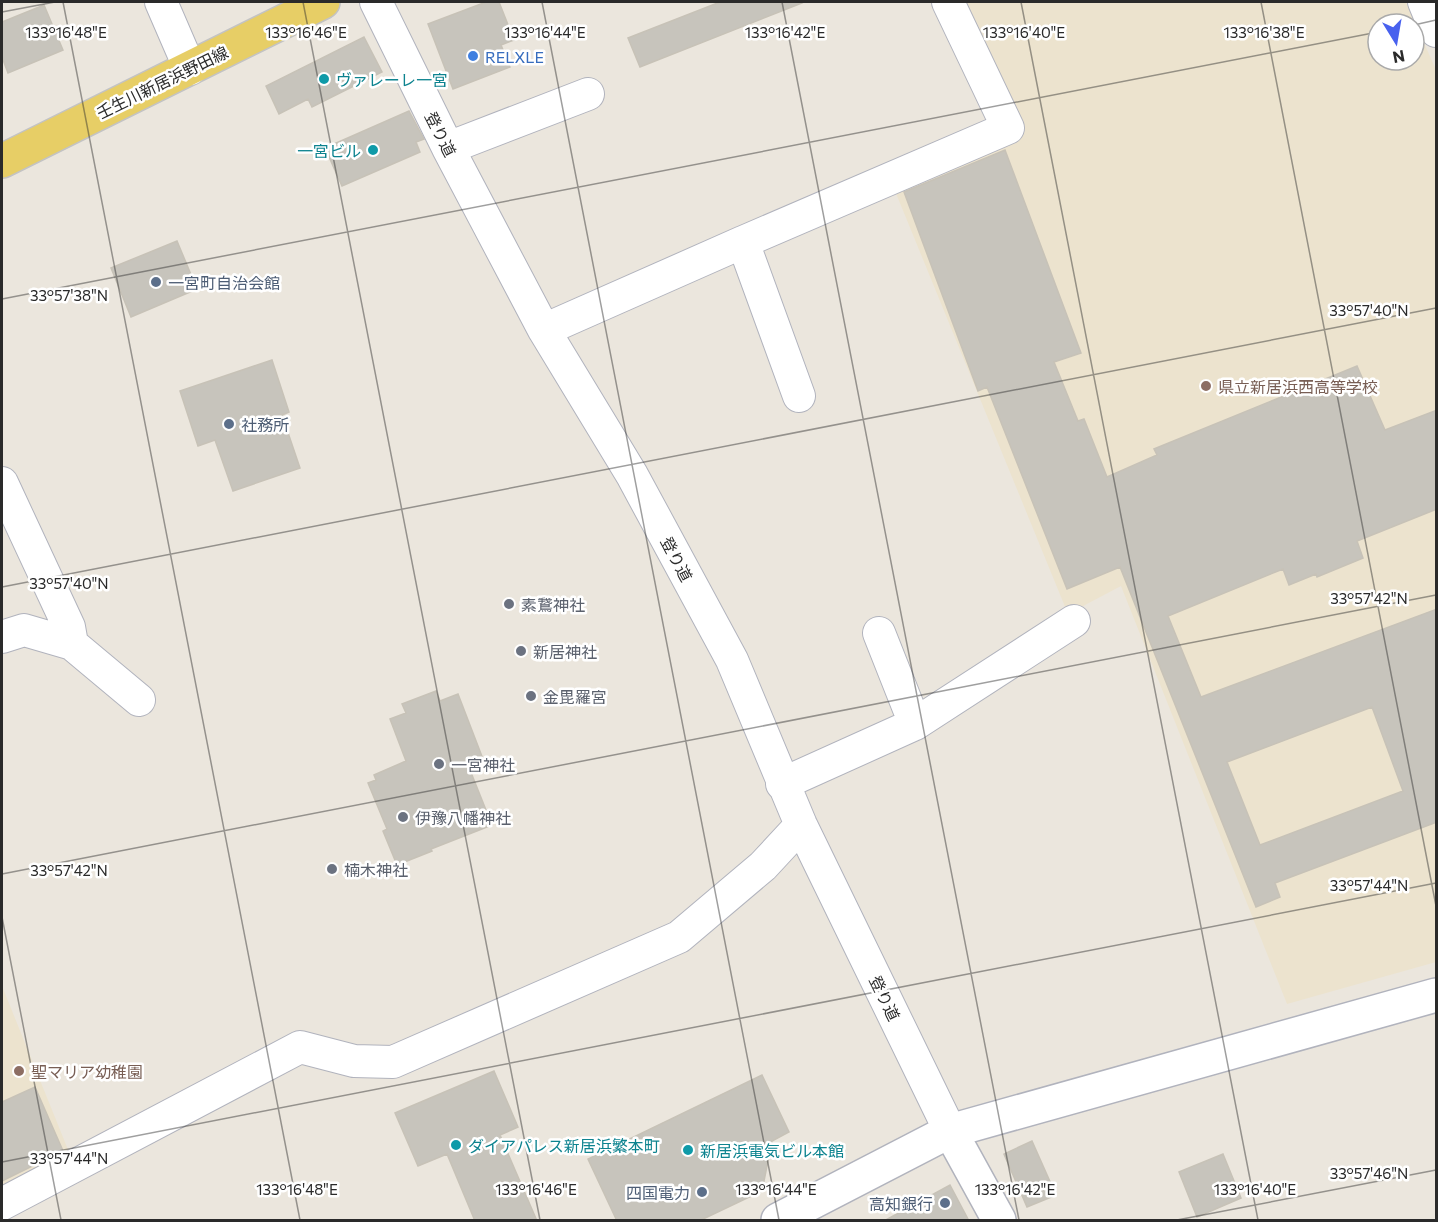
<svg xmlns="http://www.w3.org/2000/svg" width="1438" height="1222" font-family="Commissioner,'Noto Sans JP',sans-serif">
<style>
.education{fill:#ece3ce;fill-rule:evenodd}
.building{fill:#c7c4bc;stroke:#c7c2b7;stroke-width:1.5;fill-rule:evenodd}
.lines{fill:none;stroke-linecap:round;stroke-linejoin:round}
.street-casing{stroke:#b1b3bd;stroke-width:34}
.secondary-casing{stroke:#b1b3bd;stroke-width:36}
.primary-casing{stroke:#c3c3c3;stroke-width:36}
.street{stroke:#fff;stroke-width:32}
.secondary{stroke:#fff;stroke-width:33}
.primary{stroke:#e7ce66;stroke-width:33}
.ticks{fill:none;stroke:#2a2a2a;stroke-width:1.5;stroke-opacity:0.45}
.shop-dot{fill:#3f7fe0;stroke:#fff;stroke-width:2}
.culture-dot{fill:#0f9aa8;stroke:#fff;stroke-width:2}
.service-dot{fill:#5c6f8a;stroke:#fff;stroke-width:2}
.education-dot{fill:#8d6e63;stroke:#fff;stroke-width:2}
.worship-dot{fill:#6b7280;stroke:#fff;stroke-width:2}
.labels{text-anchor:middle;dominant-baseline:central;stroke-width:5;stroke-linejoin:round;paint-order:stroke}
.shop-label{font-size:16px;fill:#366cbe;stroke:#fff;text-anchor:start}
.culture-label{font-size:16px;fill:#0d838f;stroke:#fff;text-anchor:start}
.street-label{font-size:16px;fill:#2a2a2a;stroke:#fff}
.service-label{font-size:16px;fill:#4e5e75;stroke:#fff;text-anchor:start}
.education-label{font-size:16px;fill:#785e54;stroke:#fff;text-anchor:start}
.worship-label{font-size:16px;fill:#5b616d;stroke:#fff;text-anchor:start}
.ticks-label{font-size:15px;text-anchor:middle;fill:#2a2a2a;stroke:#fff;stroke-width:5;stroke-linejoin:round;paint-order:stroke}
</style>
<rect width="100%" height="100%" fill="#ebe6dd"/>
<!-- education -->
<path class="education" d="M964 2H1406L1436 70V962L1287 1004 1121 586 1068 614 893 186 1017 140 1022 120ZM1378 24H1414V60H1378Z
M2 986 71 1157 2 1192Z"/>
<!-- building -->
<path class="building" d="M486 2H499L514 40 501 45 510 67 453 89 428 24Z
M720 2H801L802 3 640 67 628 38Z
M44 5 63 50 8 73 2 57V22Z
M364 37 382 72 312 107 308 99 279 114 266 86Z
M409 111 424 139 416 142 420 152 342 186 325 148Z
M1005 150 1081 353 1054 362 1078 421 1084 419 1107 477 1157 455 1154 449 1357 366 1385 430 1437 410V509L1357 541 1363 558 1317 577 1316 574 1289 585 1283 569 1168 616 1201 697 1437 609V822L1275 883 1280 897 1256 907 1120 567 1067 589 987 387 978 391 904 192ZM1372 707 1403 791 1260 845 1227 762Z
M177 241 197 289 131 317 111 268Z
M272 360 289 412 282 415 300 468 233 491 215 440 198 446 180 391Z
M436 691 440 701 458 694 483 759 468 765 492 825 431 849 432 851 397 865 383 831 387 829 368 783 376 780 374 775 406 761 390 719 406 713 402 704Z
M494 1071 518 1127 500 1135 537 1221H475L447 1154 418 1166 395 1113Z
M762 1075 789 1132 772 1141 762 1191 699 1221H617L588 1159Z
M35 1087 63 1151 2 1181V1102Z
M1032 1141 1056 1195 1027 1207 1004 1154Z
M1223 1154 1241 1198 1197 1217 1179 1172Z
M950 1185 969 1221H884Z"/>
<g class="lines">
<!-- street casing -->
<g class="street-casing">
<path id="street" d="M161 2 190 69
M376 2 448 148 544 330 632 475 732 660 801 825 950 1131
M1424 2 1436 31
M448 148 588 94
M544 330 743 242
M799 396 743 242 1008 128 948 2
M2 483 69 627 72 644
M879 633 915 724
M2 637 24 630 72 644 139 700
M782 784 915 724 1074 621
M2 1204 300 1047 354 1061 393 1062 679 937 763 866 801 825"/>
</g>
<!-- secondary casing -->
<g class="secondary-casing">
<path id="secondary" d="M950 1131 999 1220
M778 1220 950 1131 1436 995"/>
</g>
<!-- primary casing -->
<g class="primary-casing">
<path id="primary" d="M2 161 323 2"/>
</g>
<!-- street -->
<use href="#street" class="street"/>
<!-- secondary -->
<use href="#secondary" class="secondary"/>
<!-- primary -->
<use href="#primary" class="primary"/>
</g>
<!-- ticks -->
<path class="ticks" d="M63 2 300 1220M303 2 540 1220M542 2 779 1220M782 2 1019 1220M1021 2 1258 1220M1261 2 1436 906M2 12 55 2M1414 25 1436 20M2 299 1378 32M2 587 1436 308M2 874 1436 595M2 917 61 1220M2 1162 1436 883M1177 1220 1436 1170"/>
<!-- markers -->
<circle class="shop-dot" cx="473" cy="56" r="6"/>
<g class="culture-dot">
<circle cx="324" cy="79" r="6"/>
<circle cx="373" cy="150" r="6"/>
<circle cx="456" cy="1145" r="6"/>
<circle cx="688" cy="1150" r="6"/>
</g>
<g class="service-dot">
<circle cx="156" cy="282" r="6"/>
<circle cx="229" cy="424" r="6"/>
<circle cx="702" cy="1192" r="6"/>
<circle cx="945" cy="1203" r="6"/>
</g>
<g class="education-dot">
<circle cx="1206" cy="386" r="6"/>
<circle cx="19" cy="1071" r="6"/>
</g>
<g class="worship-dot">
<circle cx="509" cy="604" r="6"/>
<circle cx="521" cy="651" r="6"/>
<circle cx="531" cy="696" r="6"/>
<circle cx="439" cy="764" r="6"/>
<circle cx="403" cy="817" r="6"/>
<circle cx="332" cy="869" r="6"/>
</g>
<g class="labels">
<!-- shop labels -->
<g class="shop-label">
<text x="485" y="56">RELXLE</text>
</g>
<!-- culture labels -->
<g class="culture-label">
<text x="336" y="79">ヴァレーレ一宮</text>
<text x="361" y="150" text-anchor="end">一宮ビル</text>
<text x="468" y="1145">ダイアパレス新居浜繁本町</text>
<text x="700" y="1150">新居浜電気ビル本館</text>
</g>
<!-- street labels -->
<g class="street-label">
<text transform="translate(162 82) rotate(-26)">壬生川新居浜野田線</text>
<text transform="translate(441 134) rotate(63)">登り道</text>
<text transform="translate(677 559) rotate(62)">登り道</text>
<text transform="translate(885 998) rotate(64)">登り道</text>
</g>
<!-- service labels -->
<g class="service-label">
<text x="168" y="282">一宮町自治会館</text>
<text x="241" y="424">社務所</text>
<text x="690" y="1192" text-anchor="end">四国電力</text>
<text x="933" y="1203" text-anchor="end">高知銀行</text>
</g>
<!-- education labels -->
<g class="education-label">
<text x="1218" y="386">県立新居浜西高等学校</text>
<text x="31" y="1071">聖マリア幼稚園</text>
</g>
<!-- worship labels -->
<g class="worship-label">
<text x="521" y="604">素鵞神社</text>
<text x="533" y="651">新居神社</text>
<text x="543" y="696">金毘羅宮</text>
<text x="451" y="764">一宮神社</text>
<text x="415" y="817">伊豫八幡神社</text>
<text x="344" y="869">楠木神社</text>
</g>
</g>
<g class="ticks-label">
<text x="66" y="38">133°16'48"E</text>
<text x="306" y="38">133°16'46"E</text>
<text x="545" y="38">133°16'44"E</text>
<text x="785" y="38">133°16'42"E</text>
<text x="1024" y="38">133°16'40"E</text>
<text x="1264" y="38">133°16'38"E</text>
<text x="69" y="301">33°57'38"N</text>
<text x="1369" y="316">33°57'40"N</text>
<text x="69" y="589">33°57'40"N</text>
<text x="1369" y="604">33°57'42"N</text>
<text x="69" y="876">33°57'42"N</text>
<text x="1369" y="891">33°57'44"N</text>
<text x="69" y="1164">33°57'44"N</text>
<text x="1369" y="1179">33°57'46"N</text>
<text x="297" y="1195">133°16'48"E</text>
<text x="536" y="1195">133°16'46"E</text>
<text x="776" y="1195">133°16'44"E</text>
<text x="1015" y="1195">133°16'42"E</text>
<text x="1255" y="1195">133°16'40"E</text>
</g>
<!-- border -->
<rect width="1438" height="1222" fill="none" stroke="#2a2a2a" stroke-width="6"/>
<!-- north arrow -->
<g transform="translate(1396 42) rotate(169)"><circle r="28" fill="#ffffff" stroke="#aaaaaa" stroke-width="1.5"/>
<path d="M0-4.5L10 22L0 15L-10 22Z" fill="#4861ee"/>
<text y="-9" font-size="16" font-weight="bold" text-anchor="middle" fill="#2a2a2a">N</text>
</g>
</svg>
